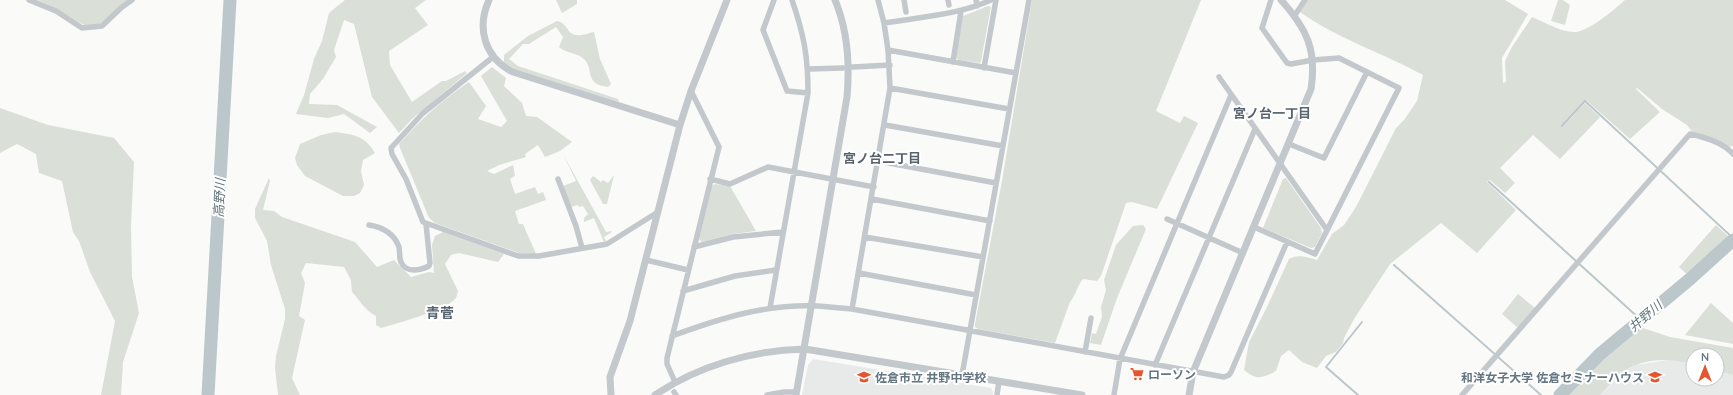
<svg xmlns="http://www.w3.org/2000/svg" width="1733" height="395" font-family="Quicksand,'Noto Sans JP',sans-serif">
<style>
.built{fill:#e8e9e9}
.green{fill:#dadfd7}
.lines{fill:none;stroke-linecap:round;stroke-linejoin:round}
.stream{stroke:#bbc7cb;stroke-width:2}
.river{stroke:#bbc7cb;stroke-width:13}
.minor{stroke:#c3c8cc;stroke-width:5.5}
.tertiary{stroke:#c3c8cc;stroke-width:7}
.labels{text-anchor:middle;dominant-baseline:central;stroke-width:4;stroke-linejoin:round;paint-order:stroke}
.poi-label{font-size:12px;font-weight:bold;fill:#657683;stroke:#fff;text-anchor:start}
.neighbourhood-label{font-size:13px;font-weight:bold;fill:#57646e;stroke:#fff}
.water-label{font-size:13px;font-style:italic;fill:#60757c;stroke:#fff}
.quarter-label{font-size:14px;font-weight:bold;fill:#57646e;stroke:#fff}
</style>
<rect width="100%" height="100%" fill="#fafaf8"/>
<!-- built -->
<path class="built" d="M813 359 991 388 993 392V395H802L808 365Z
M1673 359 1693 365V379H1717V371L1733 375V395H1600L1623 372 1636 365Z"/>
<!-- green -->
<path class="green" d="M37 0H128C119 6 113 15 105 21 86 32 80 22 65 14 56 8 46 4 37 0Z
M345 0H426L415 8 428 25 389 51 390 65 412 102 442 81H446L465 71 467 73 413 118 399 133 372 97 354 24 344 20 334 50 336 57 323 79 310 94 309 104 337 105 377 127 370 133 344 114 328 118 296 114 304 95 314 59 322 41 329 13Z
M556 0H577V4L562 13Z
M1032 0H1201L1156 111 1180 123 1184 116 1198 123 1157 209 1132 202 1126 203 1101 276 1097 281 1083 279C1077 286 1076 295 1070 302L1055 343 978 329 975 327V324L1002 181Z
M1308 0H1505L1528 14 1502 58 1503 83 1506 82 1505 61 1512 47 1532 17C1544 22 1562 33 1576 32 1590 30 1614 10 1625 0H1733V146L1728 147 1693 133 1687 125 1662 109 1637 88 1636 89 1660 112 1630 139 1586 100 1561 126 1563 127 1585 103 1600 117 1560 159 1533 135 1500 168 1515 183 1505 193 1490 180 1487 182 1516 210 1477 253 1441 223 1390 264 1354 319 1344 338 1343 343 1336 352 1326 356 1317 368 1302 362 1289 350 1281 356 1276 371C1263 378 1257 381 1244 370L1249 342 1267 307 1289 259C1299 254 1306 257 1317 260L1332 234 1344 225 1356 207 1396 128 1404 120 1417 101 1423 75C1383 53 1338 39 1300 12Z
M1558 0H1563L1570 5 1565 25 1551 21Z
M988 6 991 7 981 61 980 63 958 60 955 56 963 16Z
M557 21C568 23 567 35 577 35 583 36 588 33 594 32L600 59 611 84 608 87C584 84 594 70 585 60 578 52 566 54 559 47L563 37 556 27 529 44H523L509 59 518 66 618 99 619 102 515 69 504 62V55L528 36Z
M492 67 506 78 504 86 522 103 526 116 537 117 572 142 560 151 545 157 538 145 525 154 526 157 499 165 487 171 494 174 513 165 515 176 510 179 515 194 535 187 538 194 543 192 546 200 515 211 519 224H523C527 235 532 243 536 254L519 253 435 223 429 218 400 148 399 144C420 120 442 100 469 82L486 106 478 119 501 127 507 121 481 76Z
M0 108 48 125 114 138 134 162 131 225 132 277 139 313 123 362 121 395H101L115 321 90 272 79 241 73 232 62 181 39 173 36 154 17 144 0 153Z
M335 132C355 135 364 135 375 153L363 160 361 171 364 185 360 193 354 196H343L305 176 297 165 295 158 300 144 321 135Z
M564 156 606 232 611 231 612 232 604 237 606 241 604 242 594 218 584 222V218L588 214 583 206 579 207 578 205 571 207 563 186 576 181Z
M614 175 607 204H603L590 180 593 176 601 182 603 180 608 183Z
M269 178 270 181 263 210 274 211 282 217 355 242 377 267 394 260 411 277 429 272 434 273 432 245 435 236 443 232 504 254 498 262 459 253 451 255 445 264 458 291C457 295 457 297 454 300 443 311 398 323 381 328L376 325V316C365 311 360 300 352 292L351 280 344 267 306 263 301 273 305 283 299 316 305 320 292 378 300 395H278L275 368 276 356 285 319V309L271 265 267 241 255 218V209Z
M1286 178 1321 228 1322 233 1315 247 1311 248 1263 228 1283 179Z
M715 184 730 186 756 231 733 234 702 242 699 239 712 186Z
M1143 225 1146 229 1117 298 1101 345 1090 343 1092 333 1096 334 1102 317 1101 307 1106 290 1104 280 1116 245 1133 226Z
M1716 225 1730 238 1689 276 1679 267Z
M1518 294 1535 308 1518 328 1502 314Z
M1711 303 1733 323V344L1685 335Z
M1637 326 1670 337 1733 348V375L1717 371V355H1693V365C1671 357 1641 358 1622 373 1614 379 1607 388 1600 395H1563L1601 356Z"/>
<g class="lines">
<!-- stream -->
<path class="stream" d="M1562 126 1585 101 1733 238
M1489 182 1641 320
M1394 265 1541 395
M1358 395 1326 367 1362 322"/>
<!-- river -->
<path class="river" d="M208 395 230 0
M1560 395 1600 354 1690 279 1733 240"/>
<!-- minor -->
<path class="minor" d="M29 0 56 11 82 28 102 26 122 7 132 0
M774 0 763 30 787 91 808 93
M904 0 906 12
M948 0 949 5
M976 0 977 6
M1295 15 1305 0
M884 23C920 17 958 15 991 0
M888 50 1016 73
M493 57 423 113 391 148 392 154 406 179 423 222 518 256H539L607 244 658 212
M953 62 961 11
M853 67 890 65
M984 68 996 0
M808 69 843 68
M1219 77 1327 230
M890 88 1009 109
M885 125 1003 146
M1289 144 1324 158 1367 72
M878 161 996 183
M558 179 576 226 582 248
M710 179 730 184 768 167 874 187
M872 199 990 221
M1167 219 1243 253
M369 225C382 227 394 233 399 247 400 252 399 258 401 262 406 274 421 270 429 266L430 263 426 224
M1254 227 1315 254 1399 88 1339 58 1313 60 1291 64 1287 63 1262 28 1271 0
M865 237 983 257
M694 247 733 237 783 232
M646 260 688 270
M859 273 976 295
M683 291 735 276 776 270
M770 308 808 93C808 56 804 35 792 0
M852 309 890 88 888 50 884 23 878 0
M672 336C718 319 768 303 818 306 830 307 841 308 852 309L1224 377 1229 375 1231 372 1287 242
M1085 352 1091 318
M1155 365 1255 129
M962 375 1029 0
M675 382 667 364V358L719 147 691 91
M674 392 676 395
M767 395 784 392H796
M997 395 999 381
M1114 395 1120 359 1231 95
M1462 395 1690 134C1704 137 1723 142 1733 154"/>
<!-- tertiary -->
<path class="tertiary" d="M489 0C476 29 485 58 513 72L680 125
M611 395 610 377 630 321 680 125 691 91 727 0
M655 395C698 366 752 350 805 349L1082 395
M796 395 847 97C850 63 848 31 835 0
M1189 395 1193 372 1311 89C1317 50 1307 29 1281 0"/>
</g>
<!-- icons -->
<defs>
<g id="supermarket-bare" transform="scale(1.08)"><path d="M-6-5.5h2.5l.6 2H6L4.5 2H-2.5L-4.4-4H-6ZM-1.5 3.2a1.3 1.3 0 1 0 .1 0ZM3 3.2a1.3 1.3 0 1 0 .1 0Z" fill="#e4572e" stroke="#fff" stroke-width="2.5" paint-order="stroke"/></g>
<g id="school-bare" transform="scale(1.08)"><path d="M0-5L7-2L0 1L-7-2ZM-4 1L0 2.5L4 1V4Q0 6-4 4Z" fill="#e4572e" stroke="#fff" stroke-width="2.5" paint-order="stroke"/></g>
<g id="university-bare" transform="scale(1.08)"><path d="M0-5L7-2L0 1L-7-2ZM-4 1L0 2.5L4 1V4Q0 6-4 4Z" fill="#e4572e" stroke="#fff" stroke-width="2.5" paint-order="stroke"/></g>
</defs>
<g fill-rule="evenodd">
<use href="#supermarket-bare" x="1137" y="374"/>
<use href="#school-bare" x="864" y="377"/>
<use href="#university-bare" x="1655" y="377"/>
</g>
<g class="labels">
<!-- poi labels -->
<g class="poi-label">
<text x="1148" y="374">ローソン</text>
<text x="875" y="377">佐倉市立 井野中学校</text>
<text x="1644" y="377" text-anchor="end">和洋女子大学 佐倉セミナーハウス</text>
</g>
<!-- neighbourhood labels -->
<g class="neighbourhood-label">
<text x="1272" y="113">宮ノ台一丁目</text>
<text x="882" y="158">宮ノ台二丁目</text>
</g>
<!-- water labels -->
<g class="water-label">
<text transform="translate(219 198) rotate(-87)">高野川</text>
<text transform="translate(1645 316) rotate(-41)">井野川</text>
</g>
<!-- quarter labels -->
<g class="quarter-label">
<text x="440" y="313">青菅</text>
</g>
</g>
<!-- north arrow -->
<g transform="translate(1705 367)"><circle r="19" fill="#ffffff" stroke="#c1c8cd"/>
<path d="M0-3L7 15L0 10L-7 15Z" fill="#e4572e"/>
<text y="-6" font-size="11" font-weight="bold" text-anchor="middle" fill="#657683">N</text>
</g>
</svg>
